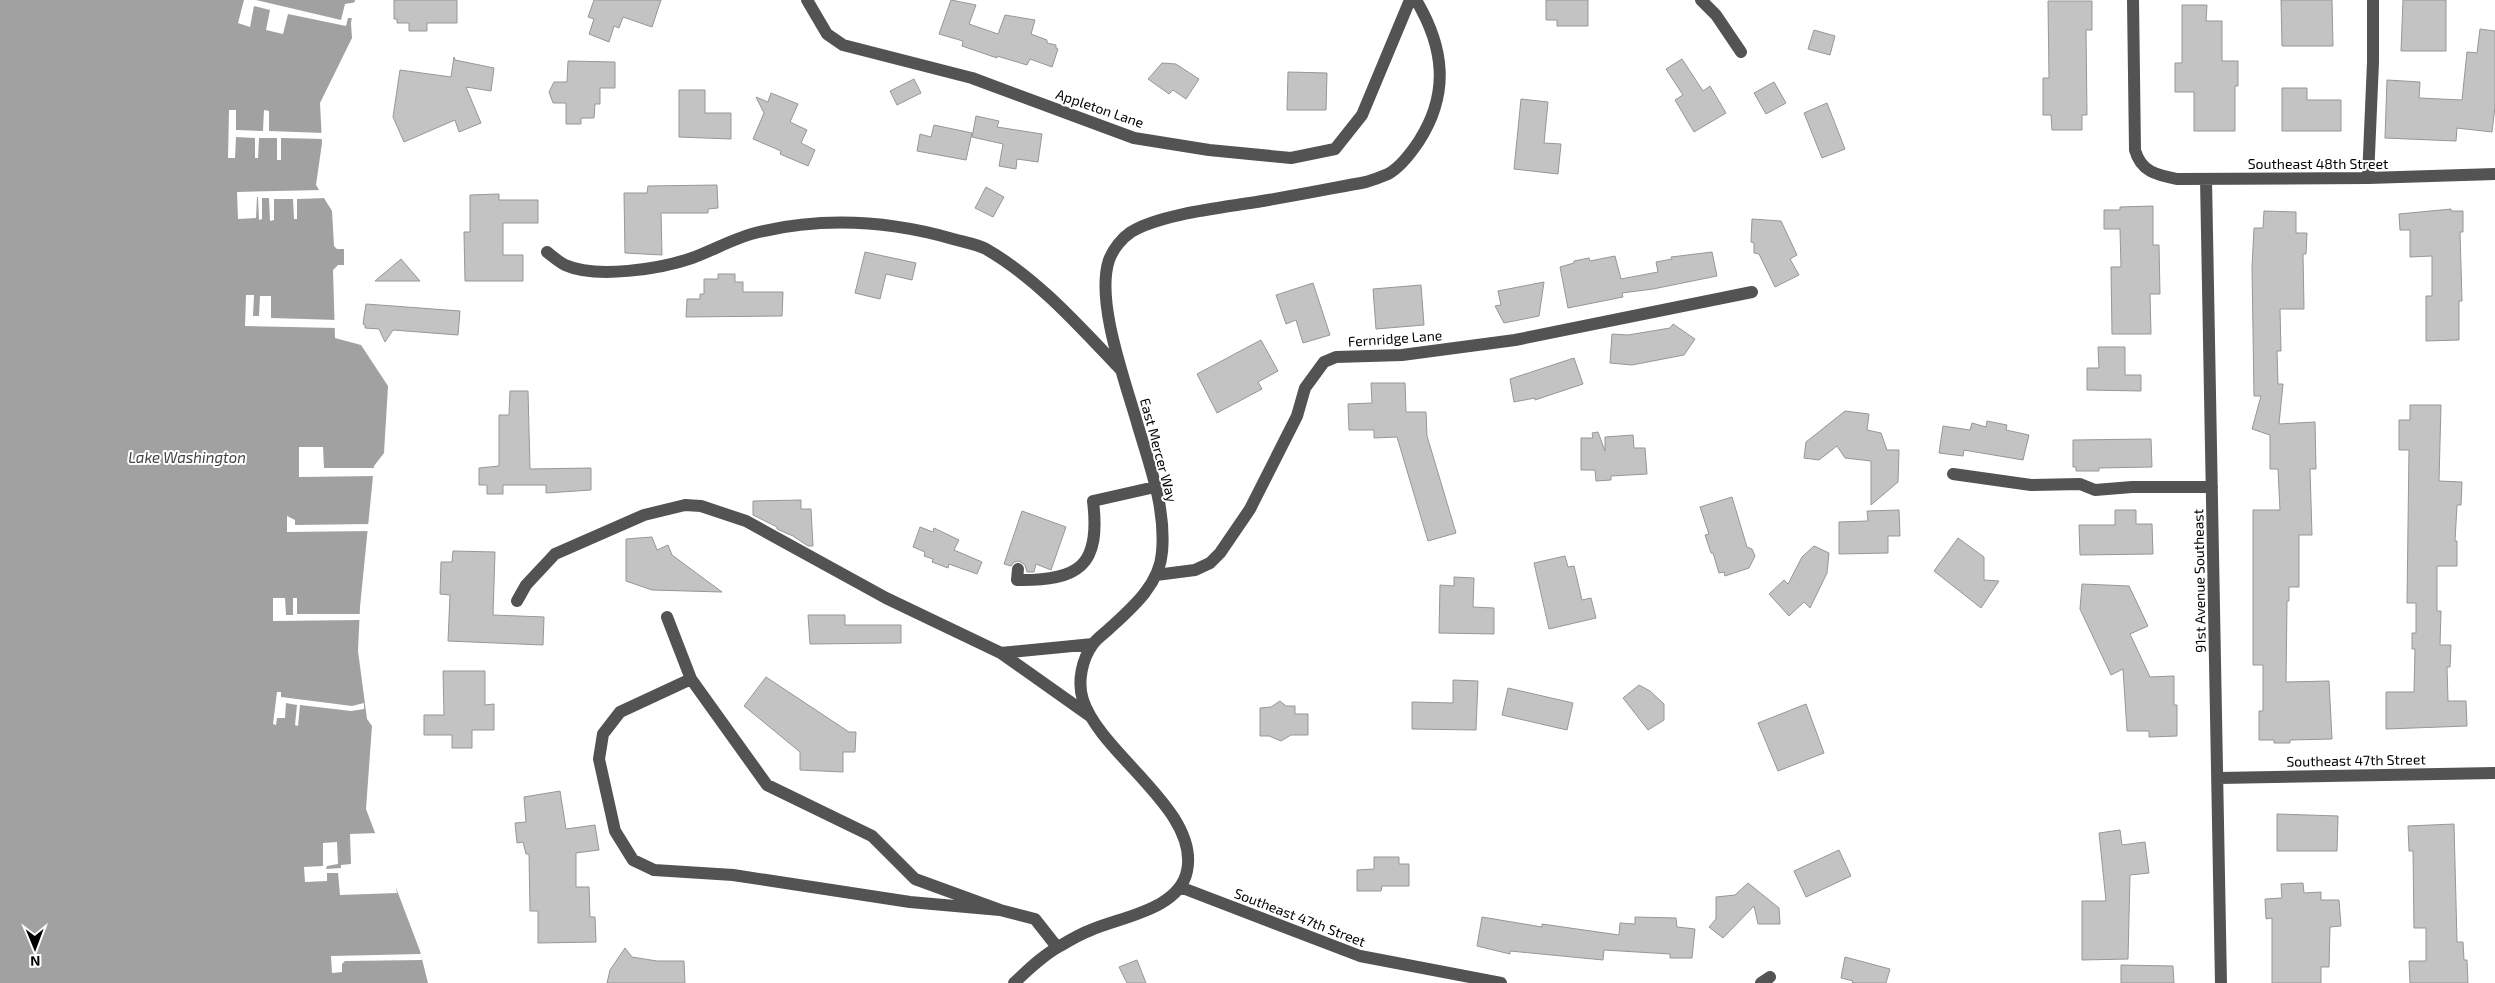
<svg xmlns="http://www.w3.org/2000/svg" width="2495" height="983" font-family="'Exo 2',sans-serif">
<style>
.water{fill:#a1a1a1}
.pier{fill:#fff}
.building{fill:#c3c3c3;stroke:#979797}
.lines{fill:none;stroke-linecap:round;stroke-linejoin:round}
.minor{stroke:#535353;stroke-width:12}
.labels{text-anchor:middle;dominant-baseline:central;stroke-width:4;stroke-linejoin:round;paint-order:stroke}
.street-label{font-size:14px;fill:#000;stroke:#fff}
.water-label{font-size:15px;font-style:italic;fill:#424242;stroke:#fff}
</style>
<rect width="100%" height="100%" fill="#fff"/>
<!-- water -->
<path class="water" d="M0 0H355L351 23 352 38 320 103 322 143 316 185 332 211 334 246 337 249H344V265H338L333 270 335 338 361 345 388 386 384 453 374 466 360 607 358 651 367 719 372 726 366 809 420 951 428 983H0Z"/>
<!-- pier -->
<path class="pier" d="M244 0H256L341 20 345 4 357 2 354 18H348L346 26 288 14 283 34 266 30 270 10 254 6 250 27 238 23Z
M229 110H236V130L263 131 264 110 269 111V131L324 133 325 139 281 138V160H277V138H259L258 158H255V138L236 137 235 158H228Z
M322 190 327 198 297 199V219H294L293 199H274V220L270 221 269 198H262V219L259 220 258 197H257L256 218 238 219 237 192Z
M246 295H254L253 316H259L260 296H271V318L337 320V328L245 326Z
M299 447H323L324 468H376L375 476 299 477Z
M287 516 295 520V525L370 524V531L287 532Z
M273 598H285L286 615H293V598H297V614H362L361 620 273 621Z
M277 692H281V697L352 706 364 703V709L351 711 300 705 298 726 295 725 297 705 286 703 285 718H277L276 725 273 724Z
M378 833 393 872 397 893 340 895 338 873H327V881L305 882 304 867 323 866V843L337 842 338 864 327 866 326 869 341 868V865L351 864 350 834Z
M421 954 422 960 345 961 342 964V972L332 973 331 956Z"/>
<!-- building -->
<path class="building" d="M394 0H457V23H427V31H409V23H397V19H394Z
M594 0H661L652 27 623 17 619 28 614 26 609 42 589 34 594 19 588 17Z
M951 0 976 5 969 24 998 34 1005 15 1035 20 1031 34 1047 40V43L1056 45V48L1058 49 1052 67 1030 59 1027 65 997 56V58L962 46 963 41 939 34Z
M1546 0H1588V26H1557V20H1546Z
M2281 0H2332L2333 46H2282Z
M2403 0H2446V51H2401Z
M2048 1H2092V30H2086L2087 115H2082V130H2052L2051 115H2043V78H2049Z
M2182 5H2207L2206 21H2222V61H2238V86H2235V131H2194V92H2175V63H2182Z
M2480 29 2495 31V107L2492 132 2457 128 2456 141 2385 138 2387 80 2420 82 2419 98 2462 100 2467 52 2477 53Z
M1814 30 1835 36 1830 55 1808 49Z
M454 57 455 60 494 68 491 91 466 87 481 123 459 132 455 120 404 142 393 117 400 70 451 77Z
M1682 59 1703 91 1710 86 1726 113 1694 132 1675 100 1683 95 1666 69Z
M568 61 615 62V88H600V104H595L594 118H581V124H566V103H553L549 92 554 82H567Z
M1162 63 1176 64 1199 79 1186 99 1173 90 1169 94 1148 79Z
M1288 72 1327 73 1326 110H1287Z
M914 79 921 93 897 105 890 91Z
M1774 82 1786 103 1766 114 1754 93Z
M2282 88H2307V100H2341V131H2282Z
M679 90H705V113H731V139L679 137Z
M771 93 798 104 790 122 807 130 801 143 815 150 808 166 780 154 781 151 753 139 764 113 756 97 768 102Z
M1521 99 1548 102 1544 143 1561 144 1558 174 1514 169Z
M1827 103 1845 149 1822 158 1804 113Z
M976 116 999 121 997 127 1042 134 1038 162 1017 159 1016 169 999 166 1003 144 972 137Z
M934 125 972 133 966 160 917 151 920 134 931 137Z
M717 185 718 208 708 209V213H661L662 255 625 253 624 193H647L648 186Z
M986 187 1004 197 993 217 975 208Z
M499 194V200H538V223H503V255H523V281H465L464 232H470V195Z
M2153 206V245H2159L2160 294H2150L2151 334H2112L2111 267H2121L2120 229H2104V210H2120V207Z
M2451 209V211H2463V232H2460L2462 301H2459V340L2426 341V296H2432V256L2410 257V230H2400L2399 214Z
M2264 211 2296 212V233H2307L2306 254H2303L2304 309H2280L2281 351H2277L2278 384H2283L2279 424 2315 422 2316 469H2310L2312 535H2299V587H2289V601H2287L2286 682 2329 681 2332 739 2290 740V743H2274V740H2259V711H2263V665H2253V510H2280L2278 469H2270V435L2252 429 2261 396H2254L2252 267 2254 228H2263Z
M1752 219 1781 221 1797 255 1790 259 1799 275 1775 287 1759 254 1754 253V243L1751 242Z
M865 252 916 263 912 280 886 274 880 299 855 293Z
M1712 252 1717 276 1653 289 1622 293 1623 297 1568 308 1560 267 1574 263V261L1589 258 1590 261 1615 256 1621 279 1658 272 1656 262 1672 259 1671 257Z
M401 259 420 281H375Z
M718 274H735V282H743V292H783L782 316 686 317 687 299H700V294H704V279H718Z
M1544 282 1539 316 1504 323 1495 306 1501 305 1498 291Z
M1313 283 1330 335 1303 343 1296 320 1286 324 1276 295Z
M1421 285 1424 325 1376 329 1373 289Z
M366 304 460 311 458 335 393 330 385 342 379 329 365 328V325L363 324Z
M1673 324 1695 339 1684 355 1632 365 1610 363 1612 334 1628 335 1670 328Z
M1261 340 1278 371 1258 382 1262 389 1217 413 1197 374Z
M2098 347H2125V375H2141V391L2087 390V368H2099Z
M1574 358 1583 384 1535 400V398L1514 402 1510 379Z
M1371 383H1405L1406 412H1426L1427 436 1456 533 1428 541 1397 437 1374 438V430H1349L1348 404 1372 403Z
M510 391H528L530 469 591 468V490L546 493V485H503V494H487V485H479V468L499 466V415H509Z
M2410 405H2441L2439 481 2462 482 2461 505H2457L2455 541H2457V566H2437V611H2441L2440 645H2451L2450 667H2447L2448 701H2466L2467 726 2386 729V692H2414L2415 649H2412V633H2416V603H2407L2409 450H2399V420H2410Z
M1845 411 1869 414 1867 430 1881 433 1887 450H1899L1898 482 1871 505V461L1845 458 1837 446 1819 460 1804 458 1806 442Z
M1987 421 2007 425 2006 430 2029 435 2023 460 1964 450 1963 456 1939 453 1943 426 1970 430 1972 423 1986 427Z
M1598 432 1605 451V437L1633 435 1634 448H1645L1647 474 1611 476V480L1596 481 1595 470H1581V438H1593L1592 433Z
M2151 439 2152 467 2099 468V471H2076V467H2073V440Z
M1732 497 1747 547 1752 549 1755 556 1749 568 1725 576 1724 572 1719 573 1713 553H1711L1705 535 1709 534 1700 507Z
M801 500V509H811L813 546H808L793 536 777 529V527L753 515V501Z
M1899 510 1900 536H1888V553L1839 554V522L1868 521 1867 511Z
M2115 510H2136V524H2152L2153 554 2080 555 2079 525H2115Z
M1022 511 1066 527 1051 570 1036 564 1034 572H1027L1025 565 1019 561 1014 562 1011 566 1004 564Z
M920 527 933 532 934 528 959 540 954 550 982 562 977 574 949 564 948 568 932 562 933 559 924 556 925 552 913 547Z
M652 537 657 550 668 545 672 555 722 592 652 590 626 581V539Z
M1958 538 1984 557V580L1999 581 1981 608 1934 571Z
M1814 546 1829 553 1827 573 1810 608 1804 602 1789 616 1769 594 1784 580 1788 584 1802 557Z
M453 551 495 552 493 615 544 617 543 645 448 641 450 595 440 594 441 562H452Z
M1565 556 1568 567 1574 566 1582 600 1591 598 1596 618 1549 629 1534 563Z
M1454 577 1474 578 1473 607 1494 608V634L1439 633 1440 585 1454 586Z
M2082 584 2129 586 2148 626 2130 634 2150 677 2174 676V705H2177V736L2149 737V731H2127L2123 669 2111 675 2080 609Z
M808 615H845V625H901V643L810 644Z
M443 671H485V705L494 704V730H472V748H452V735H424V715H444Z
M766 677 849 732H856L855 752H843V772L800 770V752L744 706Z
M1453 680 1478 681 1476 730 1412 729V702L1453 703Z
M1639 685 1650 691 1664 704V720L1648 730 1623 698Z
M1508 688 1573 703 1567 730 1502 715Z
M1280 701 1286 706H1295V714H1308V735H1291L1281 741 1269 736H1260V708L1271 707Z
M1806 704 1824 753 1778 771 1758 723Z
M560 791 566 829 595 825 599 850 576 853V887H589L590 917H595L596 942 538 943V911H530L529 854H526L523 842 517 843 515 823 526 822 524 797Z
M2277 814 2338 816 2337 851H2277Z
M2454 824 2457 942H2463L2464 960H2467L2468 983H2410L2409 961H2426V928H2414L2413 851H2409L2408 826Z
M2120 830 2122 845 2145 842 2149 873 2130 875 2128 959 2082 960V901H2106L2099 833Z
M1839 850 1851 876 1806 897 1794 871Z
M1374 857H1399V864H1409V886H1382L1381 891H1357V870L1374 869Z
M1748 883 1779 908 1780 924H1758L1754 906 1723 938 1709 927 1716 919V897L1735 895Z
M2303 883 2304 893 2321 892V900H2339L2341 926 2330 927 2329 967H2321V983H2272V918L2266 919 2265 899 2282 898 2281 884Z
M1482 917 1542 927V924L1619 935 1620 923 1635 924V917L1676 918 1677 927 1695 929 1692 958H1670V954L1604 950 1603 960 1510 951V954L1477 946Z
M625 948 632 957 657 961H684L685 983H607L610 970Z
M1845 957 1890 969 1886 983H1852L1853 981 1841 978Z
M1137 960 1146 983H1127L1119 967Z
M2121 965 2173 966 2174 983H2121Z"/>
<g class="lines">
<!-- minor -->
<path class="minor" d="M807 0 827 34 843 45 972 78 1134 138 1209 150 1291 158 1335 149 1362 115 1410 0
M1701 0 1716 15 1741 52
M2133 0 2135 150C2141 172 2157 175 2177 179L2368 178 2495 174
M2368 178 2373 62V0
M2206 179 2221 983
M547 252C552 256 559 262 565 265 596 279 660 269 692 258 714 250 736 237 759 232 823 217 890 221 953 239 964 242 977 244 986 249 1038 279 1080 327 1121 370
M1953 474 2031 485 2080 484 2095 490 2132 487H2212
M1018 569 1017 580C1079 581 1101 566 1093 501L1155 487
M1156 575 1195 570 1210 563 1220 553 1250 509 1297 416 1305 388 1324 362 1336 357 1402 355 1515 340 1752 292
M517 601 526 585 555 554 644 515 685 505 701 506 746 521 886 598 1001 653
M667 617 691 679 767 785 872 836 915 879 1000 910 1035 919 1057 947
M691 679 620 712 603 734 599 759 615 831 633 860 654 870 733 875 910 902 1000 910
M1090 716 1001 653 1093 644
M2218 778 2495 773
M1180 887 1360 956 1501 983
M1014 983C1028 970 1043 955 1060 946 1070 940 1080 934 1091 930 1120 917 1179 910 1187 871 1200 810 1101 755 1083 700 1077 682 1082 659 1093 644 1097 638 1105 633 1110 628 1132 608 1160 584 1162 552 1166 509 1150 466 1138 426 1126 383 1095 302 1109 260 1113 249 1122 238 1131 232 1158 215 1218 208 1250 203 1289 197 1328 189 1366 182 1373 180 1381 177 1388 174 1401 167 1411 153 1419 141 1450 93 1444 47 1416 0
M1761 983 1770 977"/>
</g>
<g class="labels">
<!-- street labels -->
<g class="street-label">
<text transform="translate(1100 108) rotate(19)">Appleton Lane</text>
<text x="2318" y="163">Southeast 48th Street</text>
<text transform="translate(1395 338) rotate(-4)">Fernridge Lane</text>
<text transform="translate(1159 450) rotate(75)">East Mercer Way</text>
<text transform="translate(2199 581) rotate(-91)">91st Avenue Southeast</text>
<text transform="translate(2356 760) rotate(-1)">Southeast 47th Street</text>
<text transform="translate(1300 917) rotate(21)">Southeast 47th Street</text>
</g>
<!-- water labels -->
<g class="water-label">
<text x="187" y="457">Lake Washington</text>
</g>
</g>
<!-- north arrow -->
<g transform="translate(35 948) rotate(179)" stroke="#ffffff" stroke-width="4" paint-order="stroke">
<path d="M0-4L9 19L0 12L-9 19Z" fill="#000000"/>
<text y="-8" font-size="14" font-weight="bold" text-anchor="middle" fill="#000000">N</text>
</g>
</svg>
